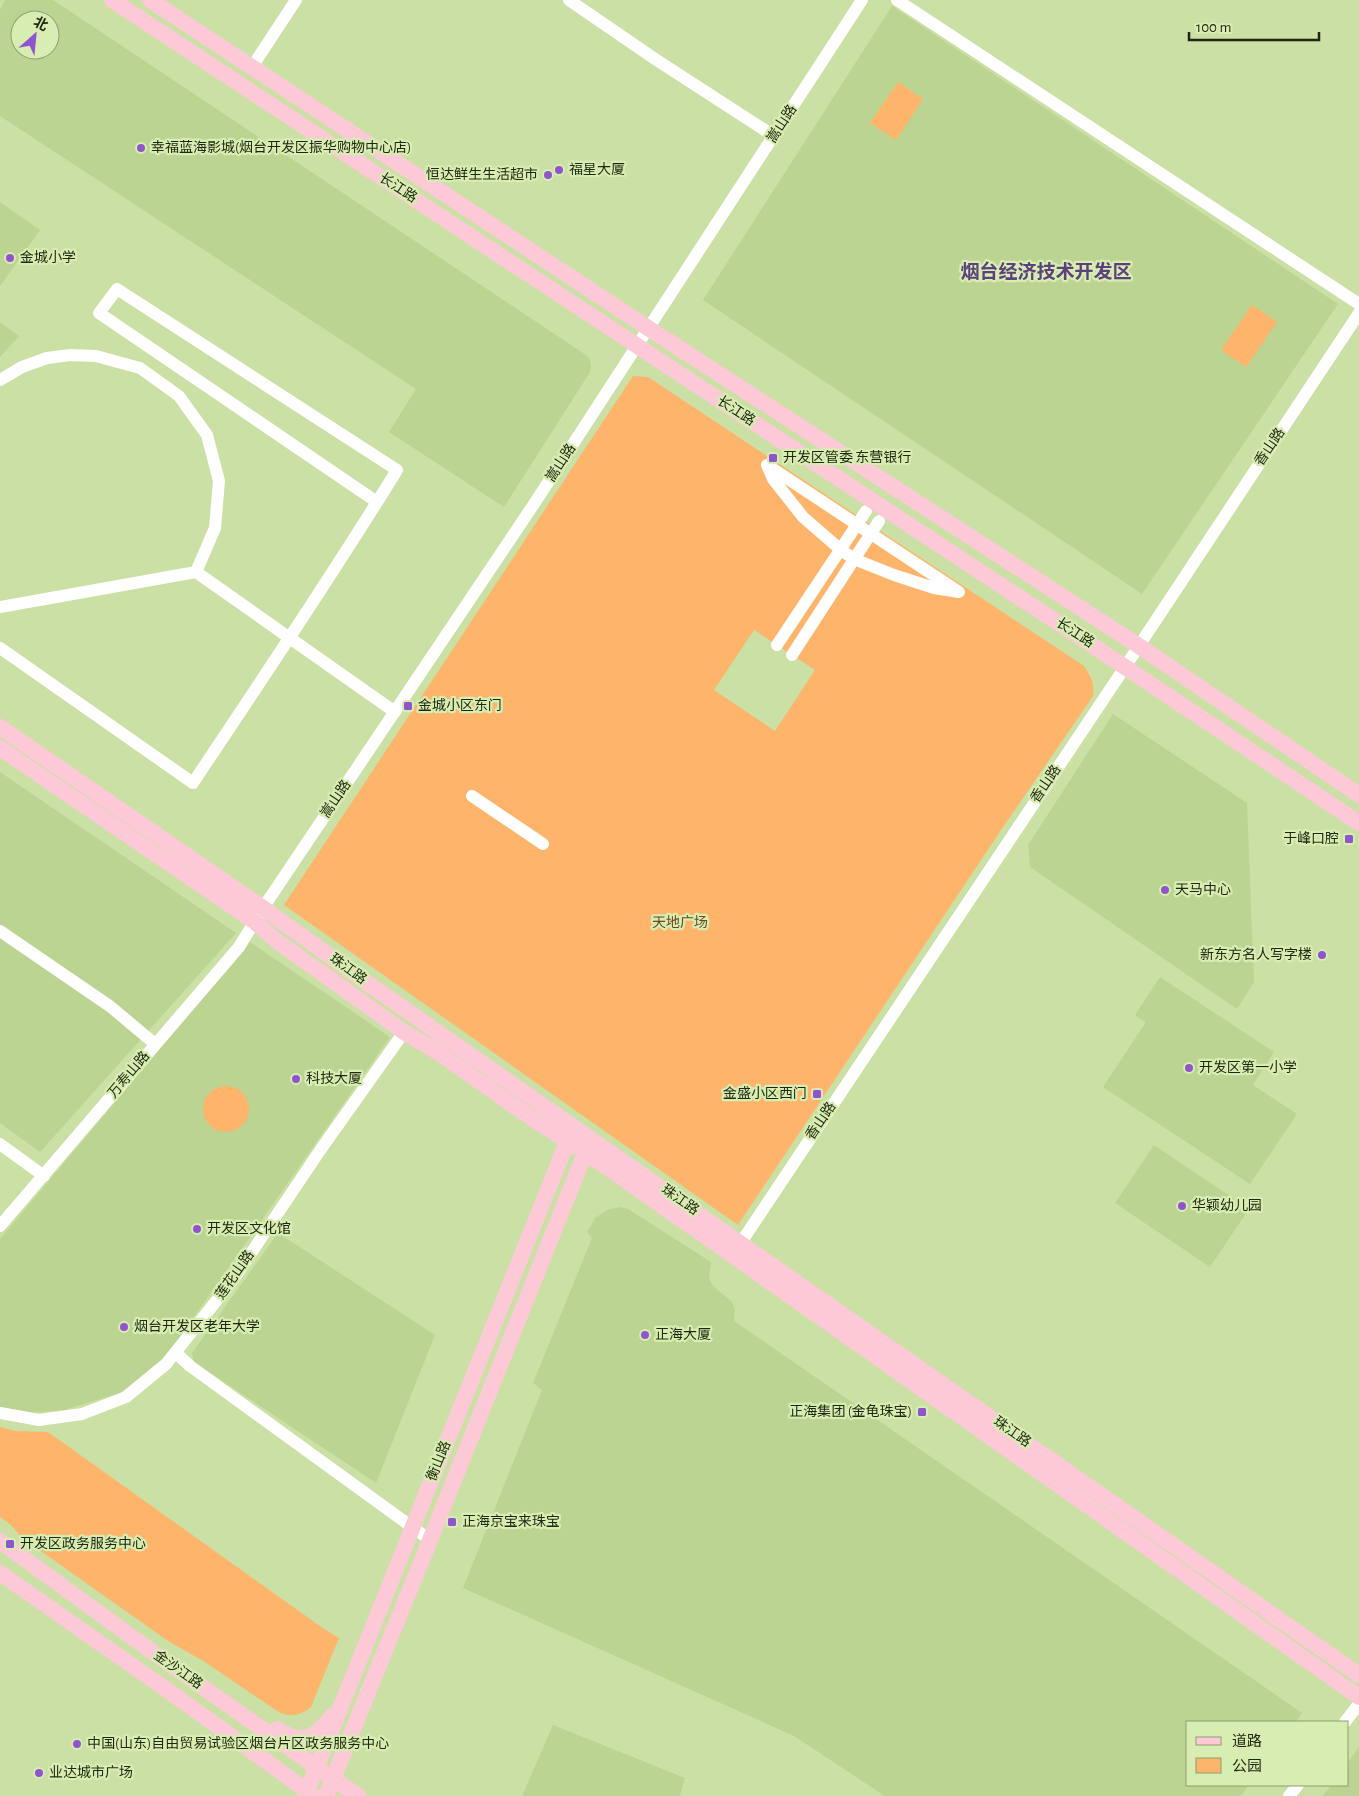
<svg xmlns="http://www.w3.org/2000/svg" width="1359" height="1796" font-family="'Alegreya Sans','Noto Sans SC',sans-serif">
<style>
.built{fill:#bcd491;fill-rule:evenodd}
.green{fill:#feb46a;fill-rule:evenodd}
.lines{fill:none;stroke-linecap:round;stroke-linejoin:round}
.minor{stroke:#fff;stroke-width:12}
.major{stroke:#fdc9d6;stroke-width:16}
.poi-dot{fill:#9055cc;stroke:#d7edb1;stroke-width:2}
.labels{text-anchor:middle;dominant-baseline:central;stroke-width:4.5;stroke-linejoin:round;paint-order:stroke}
.street-label{font-size:14px;fill:#1f2710;stroke:#d7edb1}
.poi-label{font-size:14px;fill:#1f2710;stroke:#d7edb1;text-anchor:start}
.park-label{font-size:14px;fill:#6e471f;stroke:#d7edb1}
.district-label{font-size:19px;font-weight:bold;fill:#5d417c;stroke:#d7edb1}
</style>
<rect width="100%" height="100%" fill="#cae0a4"/>
<!-- built -->
<path class="built" d="M5 0H53L586 355 590 360 591 366 590 372 504 507 389 432 416 389 0 116V10ZM20 20H50V50H20Z
M892 6 1338 304 1142 594 703 300Z
M0 202 40 230 0 286Z
M0 322 19 336 0 357Z
M1113 714 1247 803 1254 982 1237 1009 1030 867 1028 845Z
M0 772 236 933 40 1152 0 1123Z
M250 942 390 1037 166 1357 120 1393 64 1410 16 1414 0 1408V1239Z
M1160 977 1274 1052 1253 1085 1297 1114 1250 1184 1103 1087 1146 1022 1135 1015Z
M1154 1145 1249 1209 1210 1267 1115 1203Z
M619 1207 628 1209 711 1262 709 1279 713 1286 732 1302 735 1309 734 1321 1302 1713 1296 1722H1188V1785H1249L1241 1796H885L794 1736 463 1588 542 1390 533 1383 592 1238 587 1232 595 1218 607 1210Z
M278 1233 435 1335 376 1483 194 1362 192 1353Z
M553 1725 685 1778 680 1796H522Z
M1359 1747V1796H1323L1331 1785H1348V1762Z"/>
<!-- green -->
<path class="green" d="M898 82 923 99 896 140 870 123Z
M1252 305 1277 322 1246 367 1221 350Z
M633 376 648 377 1084 666C1091 677 1095 684 1093 696L1001 830 738 1225 284 905ZM754 630 815 670 775 731 714 690Z
M203 1109a23 23 0 1 1 46 0a23 23 0 1 1-46 0Z
M0 1427 15 1431 48 1432 324 1629 339 1638 311 1707C301 1715 292 1717 280 1713L205 1662 168 1641 21 1537 11 1525 0 1517Z"/>
<g class="lines">
<!-- minor -->
<path class="minor" d="M569 0 655 59 774 136
M897 0 1359 304
M252 67 296 0
M0 380 22 367 47 358 70 355 96 356 140 368 179 396 207 435 219 481 215 528 196 572 0 607
M767 465 959 592 934 588 894 575 854 559 841 550 803 517 773 479Z
M196 572 395 712
M777 645 866 511
M0 648 193 783C262 679 332 576 397 470L117 289 99 313 377 502
M792 655 879 521
M472 796 543 844
M0 931 111 1007 155 1044
M0 1144 44 1176
M0 1226 239 947 263 908 532 507 862 0
M736 1250 1125 667 1359 313
M176 1353 190 1366 430 1540
M0 1413 39 1420 82 1414 126 1397 166 1364 233 1280 321 1149 404 1032
M1345 1722 1359 1704
M1289 1796 1298 1785"/>
<!-- major -->
<path class="major" d="M112 0 1125 667 1359 823
M150 0 648 328 1139 646 1359 795
M0 727 263 908 370 985 1359 1675
M0 748 255 922 277 941 404 1032 433 1049 533 1119 585 1152 732 1255 1359 1697
M0 1541 158 1656 358 1796
M0 1573 177 1697 314 1796
M277 1729C304 1747 315 1737 333 1715
M305 1796 571 1132
M326 1796 430 1540 589 1143"/>
</g>
<!-- markers -->
<g class="poi-dot">
<circle cx="141" cy="148" r="5"/>
<circle cx="559" cy="170" r="5"/>
<circle cx="548" cy="175" r="5"/>
<circle cx="10" cy="258" r="5"/>
<rect x="768" y="453" width="10" height="10" rx="2.5"/>
<rect x="403" y="701" width="10" height="10" rx="2.5"/>
<rect x="1344" y="834" width="10" height="10" rx="2.5"/>
<circle cx="1165" cy="890" r="5"/>
<circle cx="1322" cy="955" r="5"/>
<circle cx="1189" cy="1068" r="5"/>
<circle cx="296" cy="1079" r="5"/>
<rect x="812" y="1089" width="10" height="10" rx="2.5"/>
<circle cx="1182" cy="1206" r="5"/>
<circle cx="197" cy="1229" r="5"/>
<circle cx="124" cy="1327" r="5"/>
<circle cx="645" cy="1335" r="5"/>
<rect x="917" y="1407" width="10" height="10" rx="2.5"/>
<rect x="447" y="1517" width="10" height="10" rx="2.5"/>
<rect x="5" y="1539" width="10" height="10" rx="2.5"/>
<circle cx="77" cy="1744" r="5"/>
<circle cx="39" cy="1773" r="5"/>
</g>
<g class="labels">
<!-- street labels -->
<g class="street-label">
<text transform="translate(782 124) rotate(-57)">嵩山路</text>
<text transform="translate(398 188) rotate(33)">长江路</text>
<text transform="translate(736 411) rotate(33)">长江路</text>
<text transform="translate(1270 447) rotate(-56)">香山路</text>
<text transform="translate(561 463) rotate(-57)">嵩山路</text>
<text transform="translate(1075 633) rotate(33)">长江路</text>
<text transform="translate(1046 784) rotate(-56)">香山路</text>
<text transform="translate(336 799) rotate(-56)">嵩山路</text>
<text transform="translate(348 969) rotate(36)">珠江路</text>
<text transform="translate(129 1075) rotate(-50)">万寿山路</text>
<text transform="translate(821 1121) rotate(-56)">香山路</text>
<text transform="translate(680 1200) rotate(35)">珠江路</text>
<text transform="translate(235 1275) rotate(-55)">莲花山路</text>
<text transform="translate(1012 1432) rotate(35)">珠江路</text>
<text transform="translate(439 1461) rotate(-68)">衡山路</text>
<text transform="translate(178 1670) rotate(35)">金沙江路</text>
</g>
<!-- poi labels -->
<g class="poi-label">
<text x="151" y="148">幸福蓝海影城(烟台开发区振华购物中心店)</text>
<text x="569" y="170">福星大厦</text>
<text x="538" y="175" text-anchor="end">恒达鲜生生活超市</text>
<text x="20" y="258">金城小学</text>
<text x="783" y="458">开发区管委 东营银行</text>
<text x="418" y="706">金城小区东门</text>
<text x="1339" y="839" text-anchor="end">于峰口腔</text>
<text x="1175" y="890">天马中心</text>
<text x="1312" y="955" text-anchor="end">新东方名人写字楼</text>
<text x="1199" y="1068">开发区第一小学</text>
<text x="306" y="1079">科技大厦</text>
<text x="807" y="1094" text-anchor="end">金盛小区西门</text>
<text x="1192" y="1206">华颖幼儿园</text>
<text x="207" y="1229">开发区文化馆</text>
<text x="134" y="1327">烟台开发区老年大学</text>
<text x="655" y="1335">正海大厦</text>
<text x="912" y="1412" text-anchor="end">正海集团 (金龟珠宝)</text>
<text x="462" y="1522">正海京宝来珠宝</text>
<text x="20" y="1544">开发区政务服务中心</text>
<text x="87" y="1744">中国(山东)自由贸易试验区烟台片区政务服务中心</text>
<text x="49" y="1773">业达城市广场</text>
</g>
<!-- park labels -->
<g class="park-label">
<text x="680" y="923">天地广场</text>
</g>
<!-- district labels -->
<g class="district-label">
<text x="1046" y="272">烟台经济技术开发区</text>
</g>
</g>
<!-- legend -->
<rect x="1186" y="1721" width="162" height="65" fill="#d7edb1" stroke="#8d9e71"/>
<rect x="1196" y="1737" width="25" height="8" fill="#fdc9d6" stroke="#8d9e71"/>
<text x="1232" y="1746" font-size="15" fill="#1f2710">道路</text>
<rect x="1196" y="1758" width="25" height="15" fill="#feb46a" stroke="#8d9e71"/>
<text x="1232" y="1771" font-size="15" fill="#1f2710">公园</text>
<!-- north arrow -->
<g transform="translate(35 35) rotate(27)"><circle r="24" fill="#d7edb1" stroke="#8d9e71"/>
<path d="M0-4L9 19L0 12L-9 19Z" fill="#9055cc"/>
<text y="-8" font-size="14" font-weight="bold" text-anchor="middle" fill="#1f2710">北</text>
</g>
<!-- scale -->
<path d="M1189 32v8h130v-8" fill="none" stroke="#1f2710" stroke-width="2.5"/>
<text x="1196" y="32" font-size="15" fill="#1f2710" stroke="#d7edb1" stroke-width="4" paint-order="stroke">100 m</text>
</svg>
